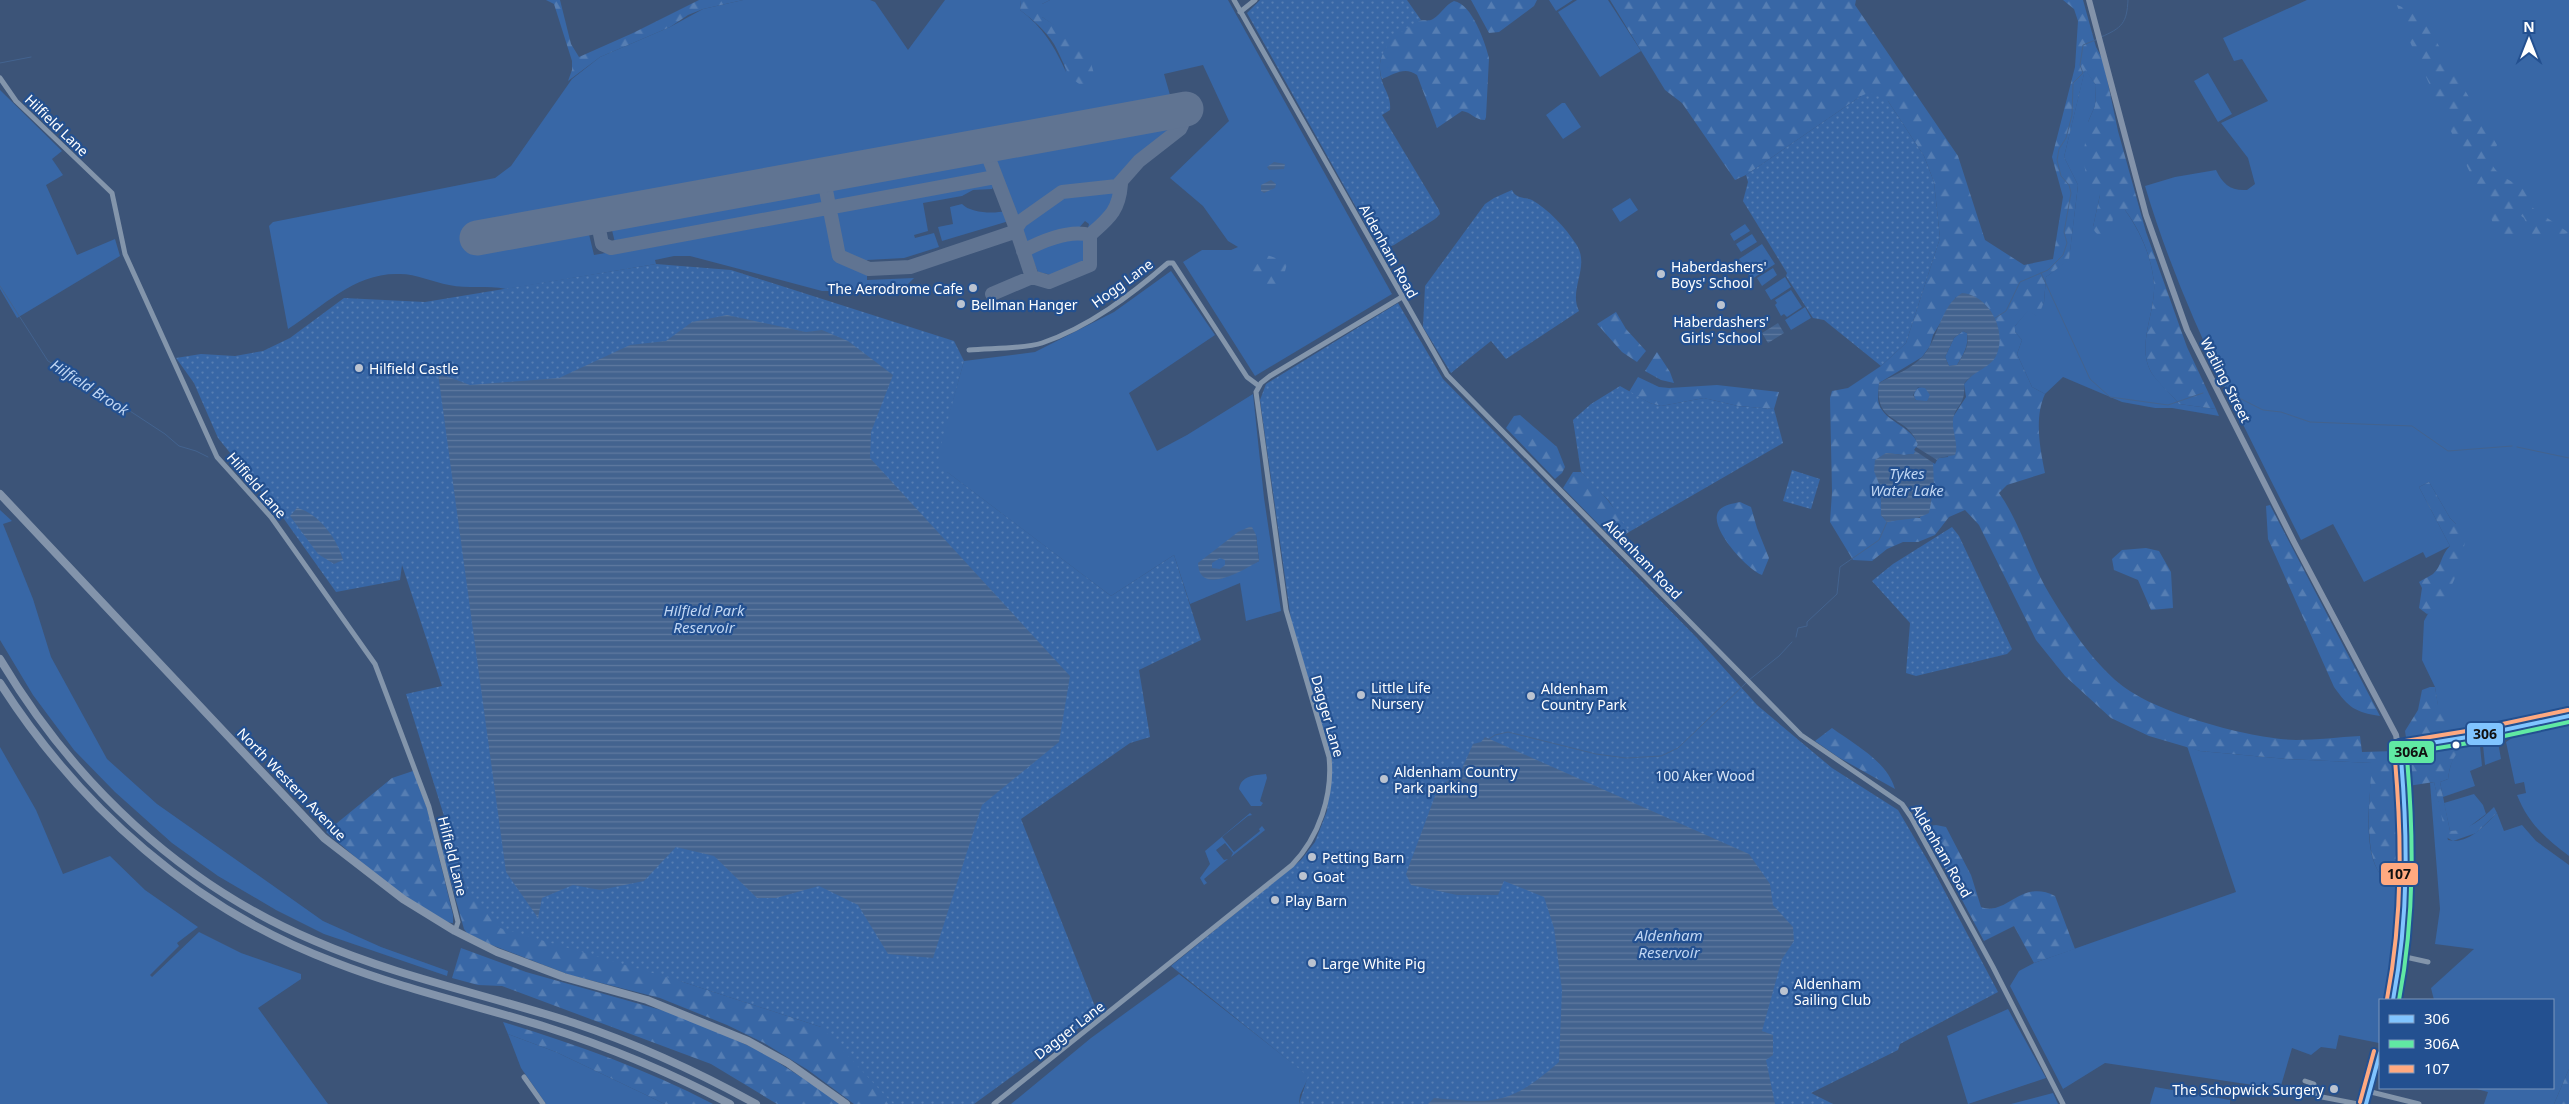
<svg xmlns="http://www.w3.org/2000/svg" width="2569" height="1104" font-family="'Noto Sans',sans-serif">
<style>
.green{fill:#3867a6;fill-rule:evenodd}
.forest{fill:url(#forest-firs);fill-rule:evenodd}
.park{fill:url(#park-dots)}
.water{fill:url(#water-rules);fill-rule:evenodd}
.pier{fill:#3c5478}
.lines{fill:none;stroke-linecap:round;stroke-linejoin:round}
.stream{stroke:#43638f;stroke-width:1}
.taxiway{stroke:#607492;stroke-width:14}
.runway{stroke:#607492;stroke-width:35}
.minor{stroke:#8395ab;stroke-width:5}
.major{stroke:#8393aa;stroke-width:6}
.highway{stroke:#8394ab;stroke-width:8}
.bus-1-casing{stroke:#235090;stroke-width:8}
.bus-2-casing{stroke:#235090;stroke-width:8}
.bus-3-casing{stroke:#235090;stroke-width:8}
.bus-1{stroke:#80c4ff;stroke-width:4}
.bus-2{stroke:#60e9a3;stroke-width:4}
.bus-3{stroke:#ffa980;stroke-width:4}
.poi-dot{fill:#bbc3d0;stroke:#235090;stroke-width:2}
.bus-dot{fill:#fff;stroke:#235090;stroke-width:2}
.labels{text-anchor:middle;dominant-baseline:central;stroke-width:4.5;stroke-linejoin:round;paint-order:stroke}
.street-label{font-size:14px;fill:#fff;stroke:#235090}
.poi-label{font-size:14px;fill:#fff;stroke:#235090;text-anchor:start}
.park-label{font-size:14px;fill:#d9e7f9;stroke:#235090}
.water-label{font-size:15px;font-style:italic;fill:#c0d6f3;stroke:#235090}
.line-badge{stroke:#235090;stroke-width:2}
.pale-badge-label{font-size:14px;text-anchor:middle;font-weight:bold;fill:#111}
</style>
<defs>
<pattern id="forest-firs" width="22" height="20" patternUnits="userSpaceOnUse" patternTransform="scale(1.25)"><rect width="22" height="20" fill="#3867a6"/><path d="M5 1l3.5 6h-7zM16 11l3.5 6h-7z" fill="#567eb3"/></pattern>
<pattern id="park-dots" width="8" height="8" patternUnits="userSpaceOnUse" patternTransform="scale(1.25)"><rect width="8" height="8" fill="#3867a6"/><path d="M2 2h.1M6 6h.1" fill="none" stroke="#567eb3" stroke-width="1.8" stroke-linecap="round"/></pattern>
<pattern id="water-rules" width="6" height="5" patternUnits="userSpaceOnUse" patternTransform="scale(1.25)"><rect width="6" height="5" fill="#43638f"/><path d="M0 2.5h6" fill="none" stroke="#5f7aa0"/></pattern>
</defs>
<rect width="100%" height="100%" fill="#3c5478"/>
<!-- green -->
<path class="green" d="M743 0H870L875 2 908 50 945 0H1021L1020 10C1043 27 1055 47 1066 72L1055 26 1042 17V4L1050 0H1228L1392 294 1255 376 1183 262 1202 250H1231L1238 247 1228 241 1203 206 1170 178 1229 121 1203 65 1164 74 1170 95 1169 100 474 227 479 250 588 230 594 255 617 251 611 226 981 160 987 165 994 185 992 189 973 190 962 196 923 203 928 231 914 235 915 238 934 233 939 247 904 258 867 260 866 266 843 257 842 262 867 272V280L914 278 907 285 853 291H822L690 256H674L655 260 656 264 506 289C487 285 468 289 449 285 433 282 416 274 400 274 355 272 324 306 288 329L269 226 273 222 495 178 511 166 572 79 600 57 670 27 703 9Z
M1549 0H1573L1556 11Z
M1577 0H1608L1641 51 1600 77 1558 12Z
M2307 0H2569V709L2449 736 2439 713 2435 687 2422 660 2424 621 2458 558 2456 524 2450 518 2429 482 2419 487 2450 546 2426 558 2423 552 2364 582 2333 524 2301 540C2243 424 2182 311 2145 186L2175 177 2216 170C2223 184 2230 191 2247 190L2255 184 2248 158 2221 123 2268 101 2242 59 2234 61 2223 38Z
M2085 69 2096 85 2095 106 2088 122 2100 195 2093 227 2113 210H2125C2140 231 2152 257 2154 284 2156 312 2136 345 2151 372 2158 383 2171 393 2179 404L2216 409 2219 416 2172 408H2155L2122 402 2063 377 2045 394 2032 387 2017 354 2022 340 2015 332V326L2028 310 2037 316 2044 302 2046 277 2069 259 2078 185 2064 157Z
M2208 73 2232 114 2218 122 2194 81Z
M0 90 62 151 52 159 63 175 46 185 77 255 115 239 120 256 17 318 0 289Z
M1562 103H1565L1581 127 1563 139 1546 115Z
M1172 123 1177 128 1134 161 1116 183 1061 190 1017 220 993 163V158L998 155Z
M1115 189 1118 191 1113 207 1089 231 1087 232 1089 224 1085 221 1078 229 1043 238 1028 246 1020 229 1022 223 1043 207 1066 194Z
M1630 198 1638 210 1620 222 1612 209Z
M962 204C970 213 994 214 1005 211L1009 221 942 241 938 227 953 224 950 207Z
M1745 224 1750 231 1734 241 1730 234Z
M1752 234 1757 242 1741 252 1736 244Z
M1080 235 1083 238 1085 262 1052 275 1038 272 1029 251 1045 243Z
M1762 244 1775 264 1752 279 1739 259Z
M1773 268 1777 275 1762 286 1757 278Z
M1171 271 1215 335 1129 393 1157 451 1187 435 1253 394 1264 498 1281 611 1246 621 1240 583 1190 604 1174 555 1111 596 947 472 987 588 877 341 947 421 964 361 1035 352 1114 312ZM1256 535 1259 561 1220 579Z
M1785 277 1791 287 1771 300 1765 290Z
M1791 290 1802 307 1787 317 1784 314 1781 316 1775 305 1777 303 1775 300Z
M1805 307 1811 318 1791 330 1785 320Z
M0 510 12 521 3 524 33 599 51 657 107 759 157 804 323 921 381 947 448 971 447 976 324 934 276 910 218 876 172 843 115 792 74 750 33 695 0 640Z
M2569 722V856C2545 838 2528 823 2517 795L2526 793 2524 782 2515 784 2506 742 2521 732Z
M2486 740 2498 742 2501 759 2485 765 2483 745Z
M2476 741 2480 746 2482 766 2470 771 2475 786 2443 797 2440 782 2448 779C2450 762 2456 743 2476 741Z
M2187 746 2200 751 2287 759 2373 763C2370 793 2363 842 2377 869 2381 877 2392 884 2401 888L2396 953 2388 998V1000H2380L2379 1043 2339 1035 2336 1049 2321 1047 2311 1055 2292 1048 2280 1089 2105 1063 2063 1089 2010 986 2019 971 2034 963 2236 892Z
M0 747 36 810 63 874 110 856 145 890 198 927 177 943 179 946 150 975 152 977 199 932 241 953 301 974V979L258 1008 328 1104H0Z
M1266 774 1267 778 1260 801 1263 803 1261 806H1251L1239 789C1241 776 1254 775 1266 774Z
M2434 782 2448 840C2468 845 2484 826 2497 813L2504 831 2522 825 2536 841 2569 865V1069L2554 1104H2484L2488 1092 2473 1088H2553V1000H2434L2431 988 2474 949 2435 944 2440 909 2430 783Z
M2474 794 2483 805 2486 814 2465 830 2450 831 2444 803Z
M1250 813 1252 815 1248 816 1222 837 1234 852 1260 831 1259 829 1262 826 1265 830 1231 857 1233 853 1225 843 1216 850 1224 860 1228 859 1204 879 1207 883 1204 885 1200 878 1210 864 1205 851Z
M1179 974 1309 1076 1300 1095 1299 1104H1011L1091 1038Z
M2008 1009 2046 1078 1968 1104 1947 1036Z
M508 1034 556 1052 665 1104H546L521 1068Z
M2155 1087 2230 1100V1104H2150Z
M2053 1093 2058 1104H2011Z"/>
<!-- forest -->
<path class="forest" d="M546 0H560L571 44 579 57 633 33 699 0H743L703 9 688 15 670 27 600 57 568 81 572 70V61L554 4Z
M1021 0H1050L1042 4V17L1078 40 1089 56 1098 88C1070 91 1065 63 1054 44 1046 31 1032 19 1020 10Z
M1471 0H1537L1534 6 1499 32 1489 33Z
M1610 0H1856L1855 5 1958 156 1985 240 2024 265 2053 259 2063 197 2052 157 2075 67 2078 21 2074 9 2063 0H2083L2096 47 2103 60 2118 131 2146 232 2187 347 2216 409 2179 404C2171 393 2158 384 2151 372 2136 345 2156 312 2154 284 2152 257 2140 230 2125 210H2114L2111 233 2106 237C2099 236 2095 234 2093 227L2100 195 2088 187 2083 157 2088 122 2095 106 2096 85 2085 70 2064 157 2078 185 2069 260 2046 277 2044 302 2038 317 2028 311 2015 326V332L2022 340 2017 354 2032 387 2045 394C2034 418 2040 448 2045 473L2007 485 1999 493C2021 524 2030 562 2050 595 2069 626 2091 660 2120 684 2155 713 2251 739 2296 740 2317 740 2339 737 2360 736L2362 752 2395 751 2400 807 2401 888C2392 884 2381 877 2377 869 2364 844 2370 791 2372 763L2287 759 2200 751 2149 736 2111 718 2065 676 2036 640 1979 525 1965 510 1949 517 1935 535 1918 542H1903L1887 549 1872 561 1853 560 1830 522 1832 492 1830 398 1832 391 1848 388 1881 366 1906 343 1940 238 1934 182 1924 156 1888 101 1861 96 1746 175 1735 180 1682 103 1665 90ZM1956 297 1988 364 1975 372 1964 384 1966 397 1953 417 1948 457 1939 458 1933 463 1920 518 1910 517 1887 522 1881 515 1886 453 1904 455 1914 454 1918 444C1910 425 1885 422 1879 404 1877 398 1879 389 1879 383L1922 357 1930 346 1933 335Z
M1454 1C1472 4 1485 42 1489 58L1486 117 1485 120C1475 120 1471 112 1462 111L1437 128 1417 75C1405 66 1394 74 1382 79 1373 53 1395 31 1418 21 1423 19 1428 22 1433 19 1441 14 1445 5 1454 1Z
M2397 5 2412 11 2429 29 2497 145 2490 160C2496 176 2511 181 2525 188L2530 206 2569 233 2534 240 2524 218 2513 210 2511 215 2518 236 2505 249 2405 31Z
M1264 254 1281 260 1287 264 1282 282 1278 286C1261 288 1259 277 1249 267L1251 259Z
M1616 312 1626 329 1646 351 1637 362 1622 352 1597 324Z
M1963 331 1967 333C1969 346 1963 355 1957 365L1949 366 1945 357 1954 338Z
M1657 352 1670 372 1674 383 1661 380 1645 371Z
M1638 377 1659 387 1669 388 1717 385 1779 392 1774 409 1738 406 1704 398 1661 406 1650 403 1629 392Z
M1914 395a8 8 0 1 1 16 0a8 8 0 1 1-16 0Z
M1520 415 1557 447 1565 467 1562 473 1555 479 1506 428 1514 416Z
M1573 472H1581C1601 491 1616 508 1629 532L1615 541 1563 488Z
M2429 482 2450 518 2456 524 2465 522C2470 544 2450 608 2427 614L2419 608 2422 588 2419 582C2423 579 2429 577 2433 574 2442 566 2441 554 2450 546L2419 487Z
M1740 502 1751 507 1757 528 1769 558 1762 575C1747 569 1713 532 1717 515 1719 505 1732 504 1740 502Z
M2270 505 2380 716C2355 712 2349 708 2334 687L2268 539 2266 506Z
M2146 548 2159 551 2171 572 2173 608 2151 610 2138 580 2114 570 2112 559 2122 550Z
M1212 564a6 6 0 1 1 12 0a6 6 0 1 1-12 0Z
M2430 687H2435L2438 705 2446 709 2449 736 2411 740 2406 737 2405 731 2418 710 2422 690Z
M1832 728C1855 745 1887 761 1895 789L1838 757 1815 741Z
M2468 742C2455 753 2450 762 2448 779L2440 782 2450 831C2469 830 2481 820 2494 807L2497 813 2476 833 2453 841 2446 837 2434 782 2408 786 2406 756 2412 750Z
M413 771 427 808 453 915V923L446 922 389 886 326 832 392 778Z
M1936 825 1946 827 1971 875 1981 907C2007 917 2021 878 2055 896L2075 949 2034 963 2014 926 1984 941 1923 827Z
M453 847 468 893 683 982 821 1027 870 993 974 1104H854L808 1070 764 1043 727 1025 660 998 570 975 489 944 467 933 464 929 442 850Z
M461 948 526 972 686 1017 762 1052 843 1104H777L711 1064 502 986 478 985 452 978Z
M503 1022C575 1044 646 1069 713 1104H665L556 1052 508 1034Z
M2569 1069V1104H2554Z"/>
<!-- park -->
<path class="park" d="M1260 0H1407L1421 20C1395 33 1371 53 1383 84 1387 94 1391 99 1390 110L1382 115 1439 210 1440 214 1435 219 1394 245 1380 250 1247 13Z
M1868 93 1882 96 1888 101 1924 156 1934 182 1940 238 1906 343 1881 366 1824 320 1813 318 1786 276 1787 273 1743 201 1748 182 1746 175 1861 96Z
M1512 190C1516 199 1524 197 1532 200 1549 210 1565 227 1576 244 1591 266 1568 289 1579 311L1506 359 1491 341 1451 373 1423 327 1425 286 1485 204 1494 198Z
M656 264 731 270 954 341 964 361 940 449 938 465 1111 596 1174 555 1201 640 1139 670 1150 737 1130 743 1021 819 1098 1014 974 1104H893L821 1027 683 982 500 928 468 893 406 694 442 686 402 565 400 580 336 592 284 519 218 438 194 383 176 358 201 354 235 356 263 351 290 338 344 298 425 302Z
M1398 303 1443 379 1696 637 1757 705 1832 768 1898 810 1935 873 1998 992 1900 1044 1898 1050 1811 1093 1833 1104H1299L1308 1076 1171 966 1301 860 1315 842 1327 811 1332 761 1291 620 1260 400 1266 384Z
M1620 386 1650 403 1661 406 1704 398 1738 406 1774 409 1783 443 1629 532 1609 501 1581 472 1573 420 1591 404Z
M1792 470 1820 479 1811 509 1783 501Z
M1952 527 1959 536 2012 649 2007 654 1916 676 1906 673 1910 623 1872 581 1893 564Z"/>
<!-- water -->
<path class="water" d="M1274 162 1285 164 1284 169 1269 170 1267 167Z
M1271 180 1276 184 1275 188 1264 193 1261 191V185Z
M1962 293C1989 295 2008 331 1996 356 1990 368 1972 372 1964 384 1966 406 1955 405 1953 420 1952 432 1959 445 1955 455L1939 458 1933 463 1934 486 1929 513C1917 520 1901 519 1887 522L1881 515V489L1874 471 1875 460 1886 453 1904 455 1914 454 1918 444C1906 413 1874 426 1879 383 1894 375 1912 369 1923 356 1939 338 1940 306 1962 293ZM1963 331 1967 333C1970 346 1963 355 1957 365L1949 366 1945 357 1954 338ZM1918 387 1925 388 1930 395 1927 401 1916 400 1913 395Z
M727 315 806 332 822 330 848 341 893 375 871 432 870 458 1070 676 1059 742 982 805 933 958 888 954 858 905 819 886 776 898H757L714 856 676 847 644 881 600 890 573 885 542 898 538 918 506 872 438 373 470 385 559 378 630 345 666 341 692 322Z
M1778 323 1784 333 1768 343 1762 333Z
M297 508C319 513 338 540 343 560L334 564 318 554 290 516Z
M1249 527H1252L1256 535 1259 561C1244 570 1199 597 1198 563L1238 532ZM1220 558 1225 560V565L1220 569 1212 568V563Z
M1485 737 1749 854 1770 884 1773 905 1793 927 1794 941 1782 959 1762 1031 1773 1035V1055L1766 1060 1775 1104H1428L1434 1098C1496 1104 1511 1104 1559 1062L1562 990 1554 928 1544 897 1504 881 1498 895H1457L1411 885 1406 874 1438 788 1461 771 1473 744 1481 742Z"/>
<!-- pier -->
<path class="pier" d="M1916 447 1937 460 1935 464 1914 450Z"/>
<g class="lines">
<!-- stream -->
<path class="stream" d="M2101 37C2122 28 2127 23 2128 0
M0 63 31 57
M2041 273 2090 379 2110 397 2168 405 2203 393
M0 286 48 361 104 394 165 434 179 446 196 451 208 457
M1995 318 2006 311 2020 282 2048 270 2063 255 2067 243 2064 232 2071 193 2069 185 2061 176 2057 160 2059 149 2066 138 2072 115 2073 83 2083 73 2080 65 2083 45 2098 39
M2237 397 2263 410 2281 412 2310 422 2412 426 2448 451 2512 446
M2517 447 2569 458
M1796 637 1798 628 1807 626V622L1837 594 1840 567 1879 540 1887 522
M1749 680 1779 656 1792 642
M1489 739 1495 735 1508 732 1596 754 1626 758 1661 756 1678 748 1746 683"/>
<!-- taxiway -->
<path class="taxiway" d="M995 143 989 148 988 156 1015 226 1032 277
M970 148 980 149 988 156
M823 175 839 256 869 269 910 267 1014 232 1021 221 1062 192 1117 186 1139 161 1180 129 1182 125 1179 115 1171 111
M606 214 600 220 599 229 602 244 611 248 995 177
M1023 251C1042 241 1069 229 1090 235
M992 294 1032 277 1049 282 1090 265V235C1109 218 1119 211 1121 184"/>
<!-- runway -->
<path class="runway" d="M477 238 1186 109"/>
<!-- minor -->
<path class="minor" d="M1234 0 1447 375 1801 735 1902 804 1911 817 1993 967 2063 1104
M1240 12 1255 0
M0 78 16 101 112 193 125 254 217 457 271 517 375 664 429 807 458 922 455 931
M969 350C989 348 1024 349 1042 343 1089 327 1131 295 1168 263H1173L1247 377 1259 386
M2401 956 2428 962
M524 1077 543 1104
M2305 1081 2314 1084V1093L2322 1097 2358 1104
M2371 1092 2419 1104
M994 1104 1292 865C1319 837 1333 795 1329 757L1286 610 1256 392 1261 383 1270 376 1402 297"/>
<!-- major -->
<path class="major" d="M2089 0 2146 215 2187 330 2294 542 2396 735 2403 776 2405 820 2406 923 2393 1000
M2400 748 2480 735 2569 716
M2366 1104 2380 1053"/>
<!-- highway -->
<path class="highway" d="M0 494 324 838 403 899 455 931 497 952 564 977 647 1000 748 1041 788 1063 846 1104
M0 659C73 782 181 885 315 941 398 977 488 995 574 1023 637 1044 698 1072 756 1104
M0 683C80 808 195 910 334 962 403 989 475 1005 546 1027 609 1047 671 1073 730 1104"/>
<!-- bus-1 casing -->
<g class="bus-1-casing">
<path id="bus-1" d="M2400 748 2480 735 2569 716
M2393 1000C2409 916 2408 833 2400 748
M2366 1104 2380 1053"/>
</g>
<!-- bus-2 casing -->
<g class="bus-2-casing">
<path id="bus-2" d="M2401 754 2481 741 2569 722
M2399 1000C2415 916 2414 833 2406 747"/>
</g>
<!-- bus-3 casing -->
<g class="bus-3-casing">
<path id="bus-3" d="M2399 742 2479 729 2568 710
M2387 999C2403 915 2402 833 2394 749
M2360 1102 2374 1051"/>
</g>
<!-- bus-1 -->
<use href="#bus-1" class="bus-1"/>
<!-- bus-2 -->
<use href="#bus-2" class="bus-2"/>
<!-- bus-3 -->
<use href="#bus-3" class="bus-3"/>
</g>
<!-- markers -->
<g class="poi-dot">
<circle cx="1661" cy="274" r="5"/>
<circle cx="973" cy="288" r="5"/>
<circle cx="961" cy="304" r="5"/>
<circle cx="1721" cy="305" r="5"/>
<circle cx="359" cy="368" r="5"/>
<circle cx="1361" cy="695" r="5"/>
<circle cx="1531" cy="696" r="5"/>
<circle cx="1384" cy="779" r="5"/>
<circle cx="1312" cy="857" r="5"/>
<circle cx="1303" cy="876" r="5"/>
<circle cx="1275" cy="900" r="5"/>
<circle cx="1312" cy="963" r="5"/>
<circle cx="1784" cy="991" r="5"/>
<circle cx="2334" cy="1089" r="5"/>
</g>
<circle class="bus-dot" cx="2456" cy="745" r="4.5"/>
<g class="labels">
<!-- street labels -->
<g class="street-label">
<text transform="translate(57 125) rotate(44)">Hilfield Lane</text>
<text transform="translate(1389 251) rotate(61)">Aldenham Road</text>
<text transform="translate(1122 283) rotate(-36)">Hogg Lane</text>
<text transform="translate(2226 380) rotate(63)">Watling Street</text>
<text transform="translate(257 485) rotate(49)">Hilfield Lane</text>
<text transform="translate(1643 559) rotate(46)">Aldenham Road</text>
<text transform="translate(1328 716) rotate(74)">Dagger Lane</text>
<text transform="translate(292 784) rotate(46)">North Western Avenue</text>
<text transform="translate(1942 851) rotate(60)">Aldenham Road</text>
<text transform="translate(453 856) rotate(76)">Hilfield Lane</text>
<text transform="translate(1069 1030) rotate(-38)">Dagger Lane</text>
</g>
<!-- poi labels -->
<g class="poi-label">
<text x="1671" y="266">Haberdashers'<tspan x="1671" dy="16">Boys' School</tspan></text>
<text x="963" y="288" text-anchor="end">The Aerodrome Cafe</text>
<text x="971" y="304">Bellman Hanger</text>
<text x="1721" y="321" text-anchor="middle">Haberdashers'<tspan x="1721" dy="16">Girls' School</tspan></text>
<text x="369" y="368">Hilfield Castle</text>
<text x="1371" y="687">Little Life<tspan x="1371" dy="16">Nursery</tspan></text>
<text x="1541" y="688">Aldenham<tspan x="1541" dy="16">Country Park</tspan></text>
<text x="1394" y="771">Aldenham Country<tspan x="1394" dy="16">Park parking</tspan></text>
<text x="1322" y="857">Petting Barn</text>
<text x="1313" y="876">Goat</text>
<text x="1285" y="900">Play Barn</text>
<text x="1322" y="963">Large White Pig</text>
<text x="1794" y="983">Aldenham<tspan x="1794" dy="16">Sailing Club</tspan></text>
<text x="2324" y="1089" text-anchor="end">The Schopwick Surgery</text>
</g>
<!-- park labels -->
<g class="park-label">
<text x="1705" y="775">100 Aker Wood</text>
</g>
<!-- water labels -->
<g class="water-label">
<text transform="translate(90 387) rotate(33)">Hilfield Brook</text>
<text x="1907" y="473">Tykes<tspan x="1907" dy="17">Water Lake</tspan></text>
<text x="704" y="610">Hilfield Park<tspan x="704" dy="17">Reservoir</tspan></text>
<text x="1669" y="935">Aldenham<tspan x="1669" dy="17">Reservoir</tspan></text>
</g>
</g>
<g class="line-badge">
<rect x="2466" y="722" width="38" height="24" rx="5" fill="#80c4ff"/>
<rect x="2388" y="740" width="47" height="24" rx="5" fill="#60e9a3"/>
<rect x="2380" y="862" width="39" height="24" rx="5" fill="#ffa980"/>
</g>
<g class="pale-badge-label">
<text x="2485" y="739">306</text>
<text x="2411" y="757">306A</text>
<text x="2399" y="879">107</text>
</g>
<!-- legend -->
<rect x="2379" y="999" width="175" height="90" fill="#235090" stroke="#7b96bc"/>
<rect x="2389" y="1015" width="25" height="8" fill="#80c4ff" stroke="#7b96bc"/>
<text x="2424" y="1024" font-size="15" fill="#ffffff">306</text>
<rect x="2389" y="1040" width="25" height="8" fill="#60e9a3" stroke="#7b96bc"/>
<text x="2424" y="1049" font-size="15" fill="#ffffff">306A</text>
<rect x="2389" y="1065" width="25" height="8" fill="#ffa980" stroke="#7b96bc"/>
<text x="2424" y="1074" font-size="15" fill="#ffffff">107</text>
<!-- north arrow -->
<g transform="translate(2529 40)" stroke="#235090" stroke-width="4" paint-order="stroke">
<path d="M0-4L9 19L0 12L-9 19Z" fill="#ffffff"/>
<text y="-8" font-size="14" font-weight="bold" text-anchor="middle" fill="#ffffff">N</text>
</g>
</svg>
